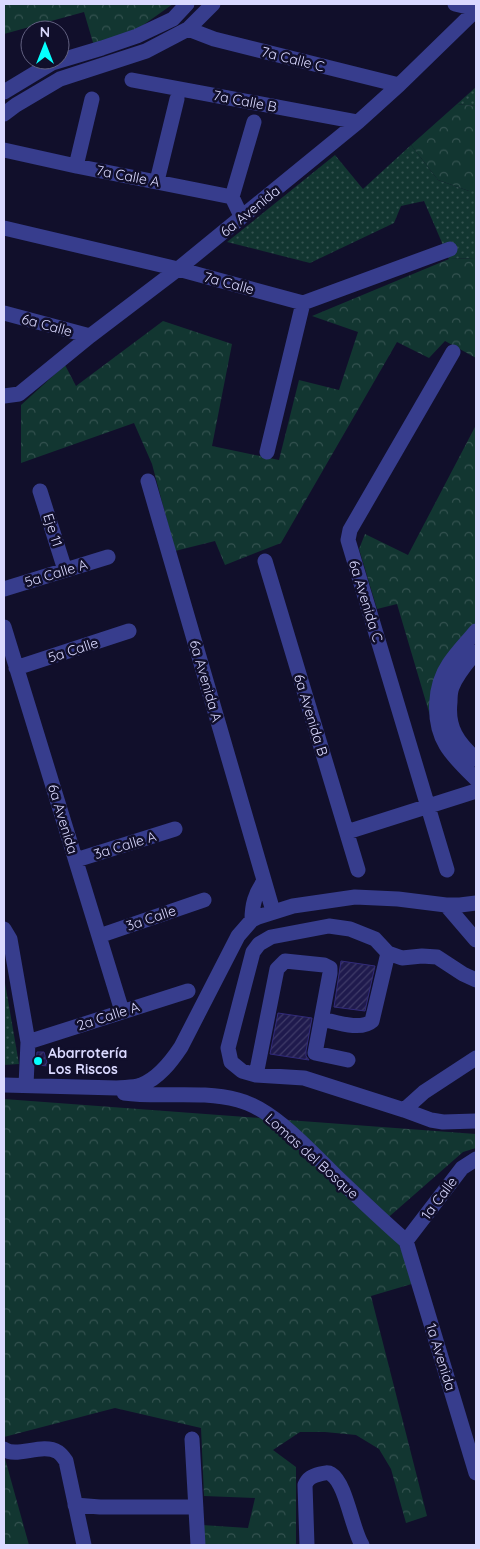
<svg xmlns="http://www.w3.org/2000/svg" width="480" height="1549" font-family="Quicksand,sans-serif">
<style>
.grass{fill:url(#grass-dots)}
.forest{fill:url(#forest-crowns)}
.building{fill:url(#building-hatch);stroke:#322b7b}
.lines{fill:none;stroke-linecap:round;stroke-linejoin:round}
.minor{stroke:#373d8d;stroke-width:15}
.poi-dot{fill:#05fffe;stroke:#110f2b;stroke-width:2}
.labels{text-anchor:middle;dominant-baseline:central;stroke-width:5;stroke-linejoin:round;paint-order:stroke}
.street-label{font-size:14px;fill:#dad9ff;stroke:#110f2b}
.poi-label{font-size:14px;font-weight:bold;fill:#dad9ff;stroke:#110f2b;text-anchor:start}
</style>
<defs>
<pattern id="grass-dots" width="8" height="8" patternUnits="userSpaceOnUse" patternTransform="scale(1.25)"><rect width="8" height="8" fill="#123631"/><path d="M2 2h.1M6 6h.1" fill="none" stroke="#345250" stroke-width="1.8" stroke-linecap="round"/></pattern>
<pattern id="forest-crowns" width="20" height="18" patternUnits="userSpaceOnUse" patternTransform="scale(1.25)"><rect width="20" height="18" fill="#123631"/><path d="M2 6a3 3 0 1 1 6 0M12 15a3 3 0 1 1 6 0" fill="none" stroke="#345250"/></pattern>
<pattern id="building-hatch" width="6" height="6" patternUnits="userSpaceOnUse" patternTransform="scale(1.25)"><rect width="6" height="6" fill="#1f1a4d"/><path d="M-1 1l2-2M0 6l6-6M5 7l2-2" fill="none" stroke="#3f3b68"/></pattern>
</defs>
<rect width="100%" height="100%" fill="#110f2b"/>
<!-- grass -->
<path class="grass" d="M476 87V106L457 104Z
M411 145 438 180 469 191H476V258L449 259 424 201 401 206 394 223 310 263 227 242 335 155 363 189Z
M4 977 19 1064 4 1065Z"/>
<!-- forest -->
<path class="forest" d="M4 4H173L139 28 94 46 84 12 4 34Z
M457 104 476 106V191H469L438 180 411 145Z
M476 258V358L445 341 429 358 397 342 281 543 225 565 215 541 175 551 152 464 134 423 21 463V405L65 365 76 386 163 321 232 344 212 446 279 460 299 380 339 390 358 332 312 316 449 259Z
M476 425V622L452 651 431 719 397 604 377 609 359 549 365 534 408 555Z
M4 1099 476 1134V1148L463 1152 383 1222 397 1240 415 1283 371 1296 427 1516 406 1523 391 1469 379 1449 356 1435 325 1432H300L273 1450 296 1467V1545H204L202 1525 248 1528 255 1498 204 1496 201 1428 115 1408 4 1437Z
M4 1455 29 1545H4Z"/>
<!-- building -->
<path class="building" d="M341 961 375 966 365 1011 334 1007Z
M278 1013 312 1018 306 1051V1056L309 1060 270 1054Z
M37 1052H44L48 1066 36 1065Z"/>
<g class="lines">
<!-- minor -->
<path class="minor" d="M455 4 476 9
M188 29 214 39 399 85
M132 80 358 122
M4 92 52 63 102 48 137 36 173 19 187 4
M4 114 16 105 60 79 146 51 188 29 213 4
M4 150 76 166 232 197 241 216
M76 166 92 99
M157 181 177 99
M232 197 254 122
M4 228 178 269 303 303 450 249
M4 313 90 336
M4 396 19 394 90 336 178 269 358 122 399 85 476 10
M267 452 303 303
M148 481 273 911
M40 491 65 570
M265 561 358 870
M4 589 108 557
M4 627 122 1011
M476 631C467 642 457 652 449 664 434 686 432 721 446 745 453 757 466 769 476 779
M476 652C467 663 457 674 452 687 450 692 450 698 450 702 447 728 458 743 476 759
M16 668 129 631
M347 832 476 791
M76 860 175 829
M447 870 348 540 350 530 453 352
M446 905 476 940
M252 920C252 905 255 894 264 881
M4 929 10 939 28 1042 26 1085
M99 936 204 900
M476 980 463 974 437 957 422 956 402 958 388 953 375 939 350 929 329 926 271 937 259 944 253 952 228 1048 231 1062 242 1071 256 1075 304 1078 404 1110 424 1092 476 1058
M322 1019C336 1022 361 1031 372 1021L388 953
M28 1042 188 991
M256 1075 277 969 285 961 324 965 330 968V973L315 1053 348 1060
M4 1085 117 1088C125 1087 134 1088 141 1085 158 1079 171 1062 181 1047L238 936 252 920 258 917 293 906 355 897 398 899 446 905H460L476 903
M124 1093C162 1098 200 1090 238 1100 274 1109 312 1153 339 1179 361 1200 383 1221 406 1241
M404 1110 431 1120 443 1122 476 1121
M406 1241 476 1473
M406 1241 462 1168 476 1159
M192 1439 198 1545
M4 1449C16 1459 42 1442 58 1452 61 1454 64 1458 66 1461L84 1545
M75 1505 100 1507H196
M307 1545 305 1485C308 1478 312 1476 320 1474 324 1473 328 1472 331 1474 346 1483 352 1529 362 1545"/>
</g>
<!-- markers -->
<circle class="poi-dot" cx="38" cy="1061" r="5"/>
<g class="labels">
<!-- street labels -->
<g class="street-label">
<text transform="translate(293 59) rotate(14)">7a Calle C</text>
<text transform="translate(245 101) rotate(11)">7a Calle B</text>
<text transform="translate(128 176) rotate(11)">7a Calle A</text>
<text transform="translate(250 211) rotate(-39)">6a Avenida</text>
<text transform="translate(229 283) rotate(15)">7a Calle</text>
<text transform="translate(47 325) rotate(15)">6a Calle</text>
<text transform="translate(53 530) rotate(72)">Eje 11</text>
<text transform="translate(56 573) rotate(-17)">5a Calle A</text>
<text transform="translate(366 601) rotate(73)">6a Avenida C</text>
<text transform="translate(73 650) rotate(-18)">5a Calle</text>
<text transform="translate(206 681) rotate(74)">6a Avenida A</text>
<text transform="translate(311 715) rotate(73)">6a Avenida B</text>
<text transform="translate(63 819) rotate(73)">6a Avenida</text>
<text transform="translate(125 845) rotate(-17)">3a Calle A</text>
<text transform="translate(151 918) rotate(-19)">3a Calle</text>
<text transform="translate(108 1016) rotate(-18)">2a Calle A</text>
<text transform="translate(312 1156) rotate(42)">Lomas del Bosque</text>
<text transform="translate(439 1198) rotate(-53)">1a Calle</text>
<text transform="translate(441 1357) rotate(73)">1a Avenida</text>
</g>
<!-- poi labels -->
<g class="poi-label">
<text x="48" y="1053">Abarrotería<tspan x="48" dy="16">Los Riscos</tspan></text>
</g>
</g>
<!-- border -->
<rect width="480" height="1549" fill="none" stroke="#dad9ff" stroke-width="10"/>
<!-- north arrow -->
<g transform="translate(45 45)"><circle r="24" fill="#110f2b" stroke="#616080"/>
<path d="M0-4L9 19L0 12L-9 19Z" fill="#05fffe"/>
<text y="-8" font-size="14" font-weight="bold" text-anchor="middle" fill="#dad9ff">N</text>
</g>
</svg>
